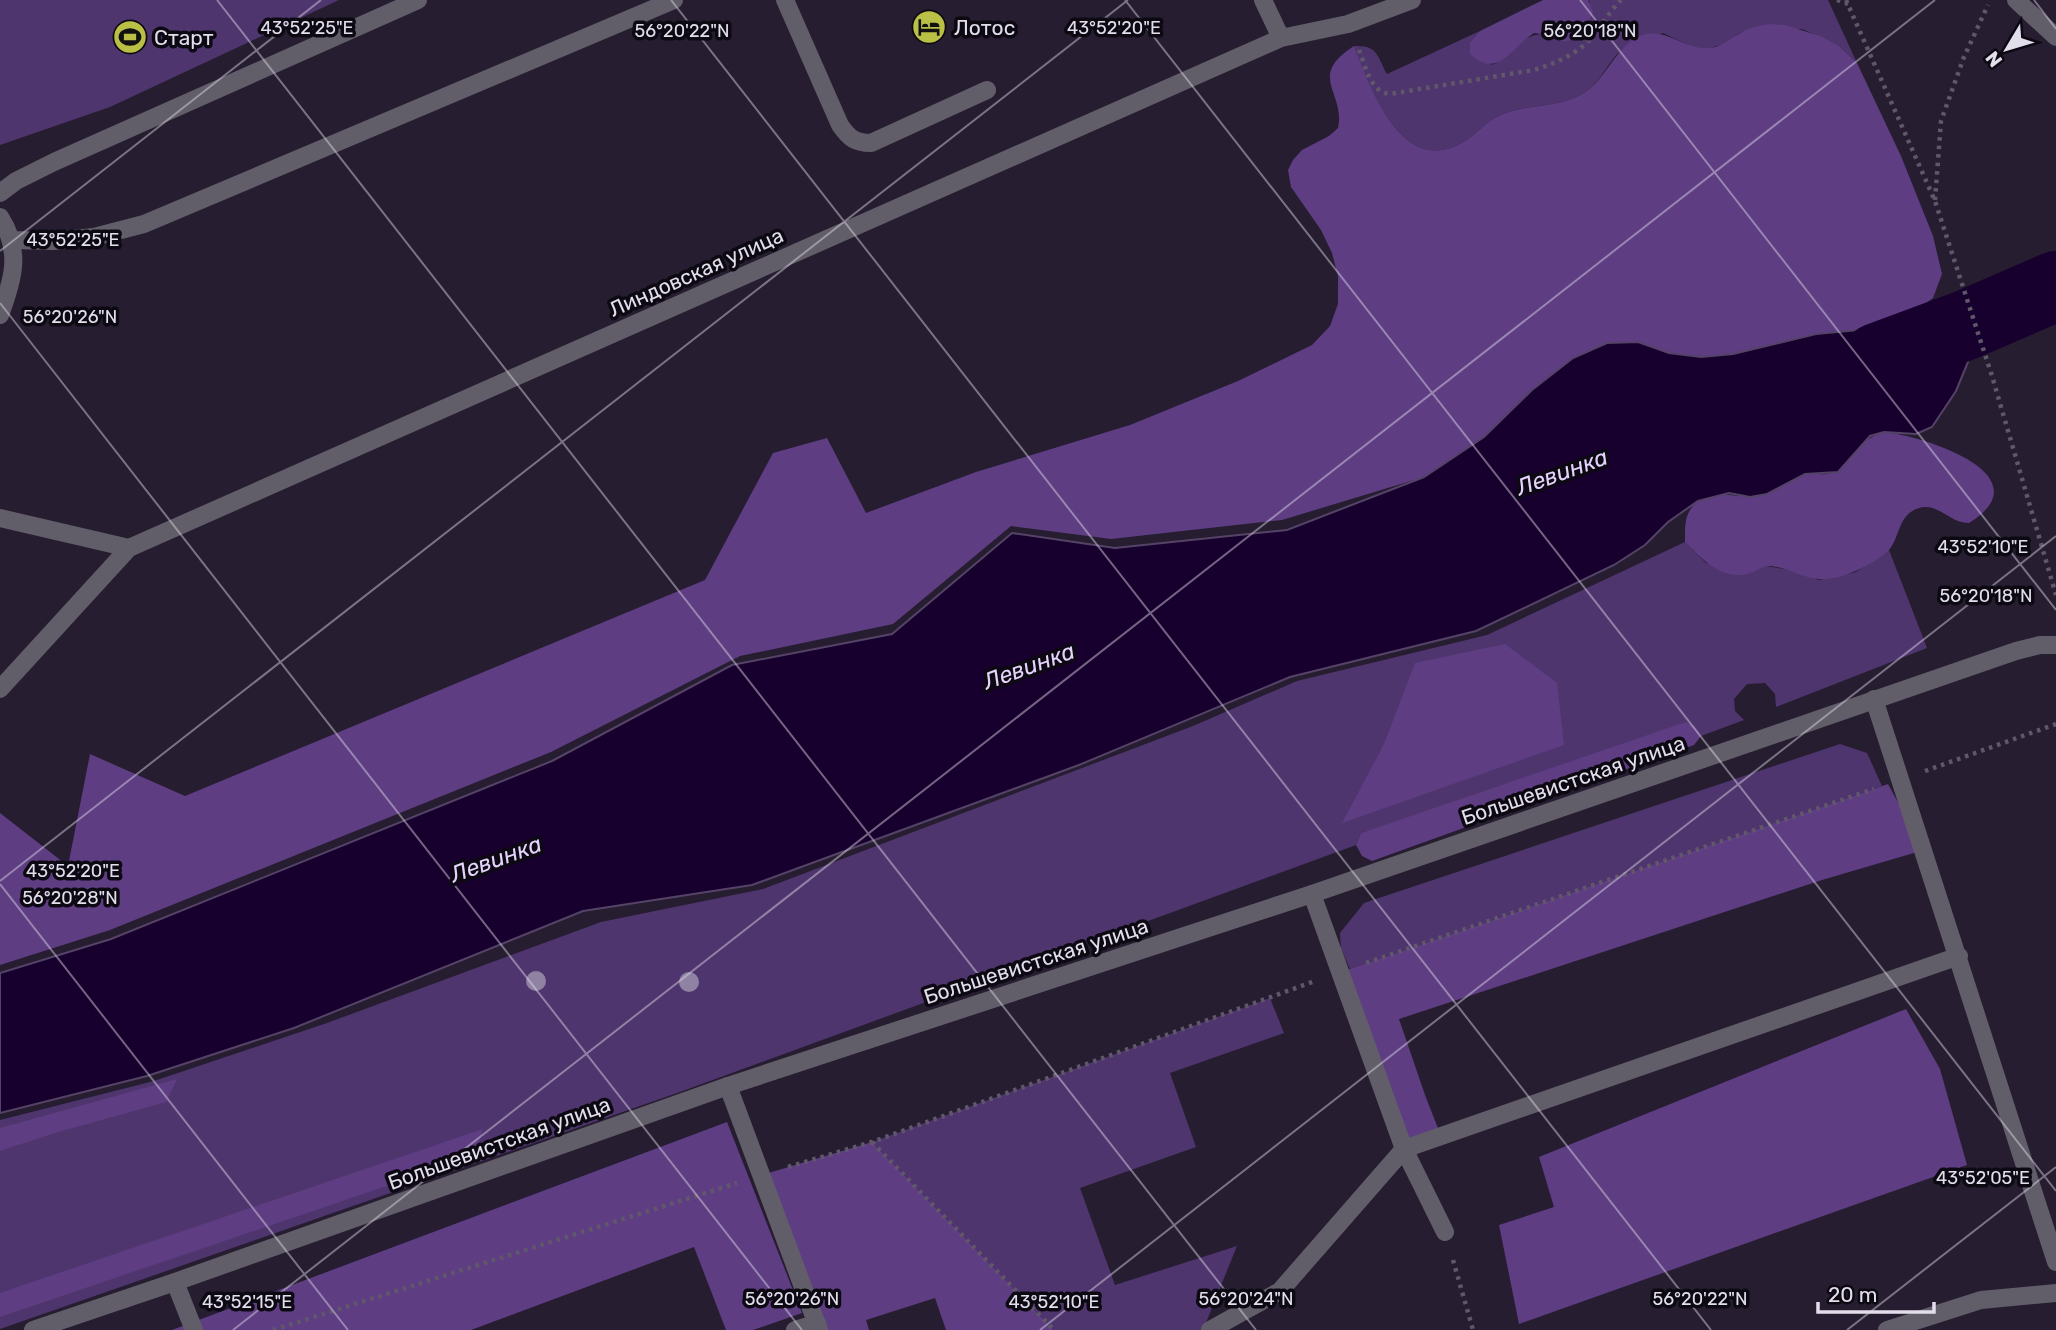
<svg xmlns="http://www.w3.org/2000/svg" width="2056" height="1330" font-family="Rubik,sans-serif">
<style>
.green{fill:#4f356e}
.forest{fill:#5e3d83}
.water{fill:#18002e;stroke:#554367;stroke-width:2}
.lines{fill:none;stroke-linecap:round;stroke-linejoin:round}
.river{stroke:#18002e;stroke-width:70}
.path{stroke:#60586a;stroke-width:4.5;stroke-dasharray:3.5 5;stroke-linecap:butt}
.service{stroke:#625e69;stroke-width:18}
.minor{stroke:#625e69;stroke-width:18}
.tree{fill:#9082a2}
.ticks{fill:none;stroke:#e3deec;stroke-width:2;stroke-opacity:0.45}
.labels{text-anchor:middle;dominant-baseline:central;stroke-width:7;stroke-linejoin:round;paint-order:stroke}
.poi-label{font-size:21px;fill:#e3deec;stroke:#0d0912;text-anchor:start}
.street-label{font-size:21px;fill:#e3deec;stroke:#0d0912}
.water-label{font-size:23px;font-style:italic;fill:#e4d3fd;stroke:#0d0912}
.ticks-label{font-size:18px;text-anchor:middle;fill:#e3deec;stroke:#0d0912;stroke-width:7;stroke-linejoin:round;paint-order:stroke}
</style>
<rect width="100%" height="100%" fill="#261d31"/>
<!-- green -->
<path class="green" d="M0 0H339L110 107 0 145Z
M1588 0H1828L1857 63 1838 45 1802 29 1740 33 1726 43 1710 48H1694L1663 33C1651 38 1634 41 1623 49 1610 58 1602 81 1585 92 1559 109 1530 103 1503 114 1486 120 1476 136 1460 144 1400 175 1371 87 1354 46 1378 45 1377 56 1387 74L1480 31 1470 42 1492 65C1517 55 1519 32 1548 34L1590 2Z
M1685 542 1706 563 1747 574 1766 566 1790 570 1819 580 1856 572 1889 550 1927 648 1776 707 1775 694 1765 683 1747 684 1734 699 1735 711 1744 720 1701 736 1696 727 1361 833 1356 845 677 1093 0 1329V1120L154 1081 327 1023 601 922 763 889 1193 726 1297 681 1487 635Z
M1840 744 1867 753 1882 786 1350 969 1341 949 1340 933 1364 903Z
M1270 998 1284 1033 1170 1073 1196 1147 1080 1188 1115 1285 1237 1246 1203 1330H1054L872 1142Z"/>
<!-- forest -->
<path class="forest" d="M1543 0H1588L1593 12C1588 26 1578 43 1561 41 1552 39 1544 34 1534 33 1511 48 1498 80 1470 54V42L1480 31Z
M1769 24 1785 25 1820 36 1838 45 1857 63 1901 156 1933 236 1942 274 1933 298 1908 316 1880 328 1816 334 1733 354 1702 357 1669 353 1638 342 1607 343 1573 358 1532 390 1484 437 1424 477 1282 520 1111 539 1011 526 893 624 740 656 551 752 110 930 0 965V813L68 866 90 754 185 796 705 580 773 453 827 438 866 513 976 472 1130 425 1238 381 1312 345 1330 326 1338 304V276L1332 253 1321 230 1291 187 1288 170 1293 160 1302 150 1329 136 1338 128C1346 92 1306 77 1354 46 1371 87 1400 175 1460 144 1476 136 1486 120 1503 114 1530 103 1559 109 1585 92 1607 78 1616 46 1640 36 1664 26 1682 48 1705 48 1719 49 1728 40 1739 34 1748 28 1758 26 1769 24Z
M1884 432C1924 436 2046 475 1969 523 1948 523 1937 500 1916 509 1897 517 1900 540 1887 552 1871 565 1841 581 1819 579 1802 578 1786 566 1768 566 1761 567 1755 572 1748 574 1721 580 1702 559 1685 542 1685 526 1684 513 1697 502 1714 487 1738 500 1754 495 1771 489 1787 480 1804 475 1812 472 1822 476 1830 473 1857 462 1853 441 1884 432Z
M1505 644 1557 683 1564 745 1342 823 1384 744 1415 663Z
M1686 722 1696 727 1701 736 1694 745 1372 861 1362 856 1356 845 1361 833Z
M1888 784 1924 850 1822 880 1399 1019 1425 1095 1441 1136 1404 1149 1338 973Z
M1906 1009 1940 1069 1967 1165 1519 1324 1499 1225 1554 1207 1539 1157Z
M177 1079 166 1102 55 1133 0 1151V1128Z
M727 1122 802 1313 753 1330H726L694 1247 471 1330H172Z
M483 1129 475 1156 0 1317V1293Z
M872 1142 1054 1330H946L935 1298 866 1320 869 1330H795L816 1323 762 1175Z"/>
<!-- water -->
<path class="water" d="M1927 312 1948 313 1966 325 1968 362 1956 391 1932 427 1916 434 1884 432 1870 436 1838 472 1805 474 1767 494 1750 497 1729 493 1698 501 1668 522 1645 545 1614 565 1476 631 1290 677 1079 765 752 885 583 911 294 1028 147 1076 0 1113V973L111 939 552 761 732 665 892 634 1012 533 1115 548 1287 530 1424 477 1484 437 1532 390 1573 358 1607 343 1638 342 1669 353 1701 357 1733 354 1816 334 1880 328Z"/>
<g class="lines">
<!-- river -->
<path class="river" d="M1877 358 1966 325 2056 286"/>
<!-- path -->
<path class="path" d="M1837 0 1848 4
M1846 0 1935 201 1992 376 2056 595
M1359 50C1366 67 1370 92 1390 94L1534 70C1556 63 1578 54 1593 36 1602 24 1610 11 1621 0
M1935 200 1941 121 1964 57 1988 5
M1925 771 2056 724
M1366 963 1874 789
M872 1142 1054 1330
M788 1167 872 1142 1315 981
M1453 1260 1473 1330
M273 1330 737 1183"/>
<!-- service -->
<path class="service" d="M785 0 840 125C849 138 855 143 871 143L987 90
M2016 0 2056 37
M0 193 16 181 54 162 418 0
M0 217C22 251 13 280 0 315
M13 240 53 241 94 237 144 224 674 0
M1874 699 2056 1262
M1312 894 1404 1149 1959 956
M728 1086 819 1330
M175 1282 194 1330
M795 1330 817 1323
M1210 1330 1280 1291 1404 1149 1445 1232
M1887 1330 1981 1300 2056 1293"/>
<!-- minor -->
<path class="minor" d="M1263 0 1281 38
M0 518 129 548
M0 689 129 548 1281 38 1348 24 1412 0
M33 1330 175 1282 728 1086 1312 894 2016 651 2040 645H2056"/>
</g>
<!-- trees -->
<g class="tree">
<circle cx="536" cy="981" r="10"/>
<circle cx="689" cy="982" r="10"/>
</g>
<!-- ticks -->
<path class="ticks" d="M217 0 1256 1330M671 0 1711 1330M1125 0 2056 1191M1580 0 2056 610M2034 0 2056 29M0 251 321 0M0 303 802 1330M0 881 1128 0M0 884 348 1330M233 1330 1935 0M1040 1330 2056 536M1847 1330 2056 1167"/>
<!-- icons -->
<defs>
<g id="hotel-disc" transform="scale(1.75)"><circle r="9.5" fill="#bac045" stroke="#0d0912"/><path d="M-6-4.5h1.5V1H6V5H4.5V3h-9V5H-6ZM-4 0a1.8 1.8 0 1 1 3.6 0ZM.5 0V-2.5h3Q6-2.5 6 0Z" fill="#111"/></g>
<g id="stadium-disc" transform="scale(1.75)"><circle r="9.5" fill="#bac045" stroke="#0d0912"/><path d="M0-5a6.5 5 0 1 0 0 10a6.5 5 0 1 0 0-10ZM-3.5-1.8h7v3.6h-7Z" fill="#111"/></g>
</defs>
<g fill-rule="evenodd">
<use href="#hotel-disc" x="929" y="27"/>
<use href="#stadium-disc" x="130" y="37"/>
</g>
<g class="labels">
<!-- poi labels -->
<g class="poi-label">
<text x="954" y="27">Лотос</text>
<text x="154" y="37">Старт</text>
</g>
<!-- street labels -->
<g class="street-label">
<text transform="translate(696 272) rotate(-24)">Линдовская улица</text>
<text transform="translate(1573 780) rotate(-19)">Большевистская улица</text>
<text transform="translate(1036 961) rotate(-18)">Большевистская улица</text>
<text transform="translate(499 1143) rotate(-20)">Большевистская улица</text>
</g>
<!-- water labels -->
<g class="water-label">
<text transform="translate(1562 472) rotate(-20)">Левинка</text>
<text transform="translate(1029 666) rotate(-20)">Левинка</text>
<text transform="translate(496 859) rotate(-20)">Левинка</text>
</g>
</g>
<g class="ticks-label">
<text x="307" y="34">43°52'25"E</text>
<text x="1114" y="34">43°52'20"E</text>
<text x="682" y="37">56°20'22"N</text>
<text x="1590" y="37">56°20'18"N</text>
<text x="73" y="246">43°52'25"E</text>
<text x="70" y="323">56°20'26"N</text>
<text x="1983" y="553">43°52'10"E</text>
<text x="1986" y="602">56°20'18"N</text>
<text x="73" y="877">43°52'20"E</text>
<text x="70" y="904">56°20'28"N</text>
<text x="1983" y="1184">43°52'05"E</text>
<text x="792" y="1305">56°20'26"N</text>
<text x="1246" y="1305">56°20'24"N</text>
<text x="1700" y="1305">56°20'22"N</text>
<text x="247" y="1308">43°52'15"E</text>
<text x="1054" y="1308">43°52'10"E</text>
</g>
<!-- north arrow -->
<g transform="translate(2007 49) rotate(232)" stroke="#0d0912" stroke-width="5" paint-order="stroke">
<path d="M0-5L12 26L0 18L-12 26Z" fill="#e3deec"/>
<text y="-10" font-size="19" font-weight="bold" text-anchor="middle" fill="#e3deec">N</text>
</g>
<!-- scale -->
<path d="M1818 1302v10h116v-10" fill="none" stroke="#e3deec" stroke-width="3.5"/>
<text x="1828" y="1302" font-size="21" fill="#e3deec" stroke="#0d0912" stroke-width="5" paint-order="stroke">20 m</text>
</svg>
